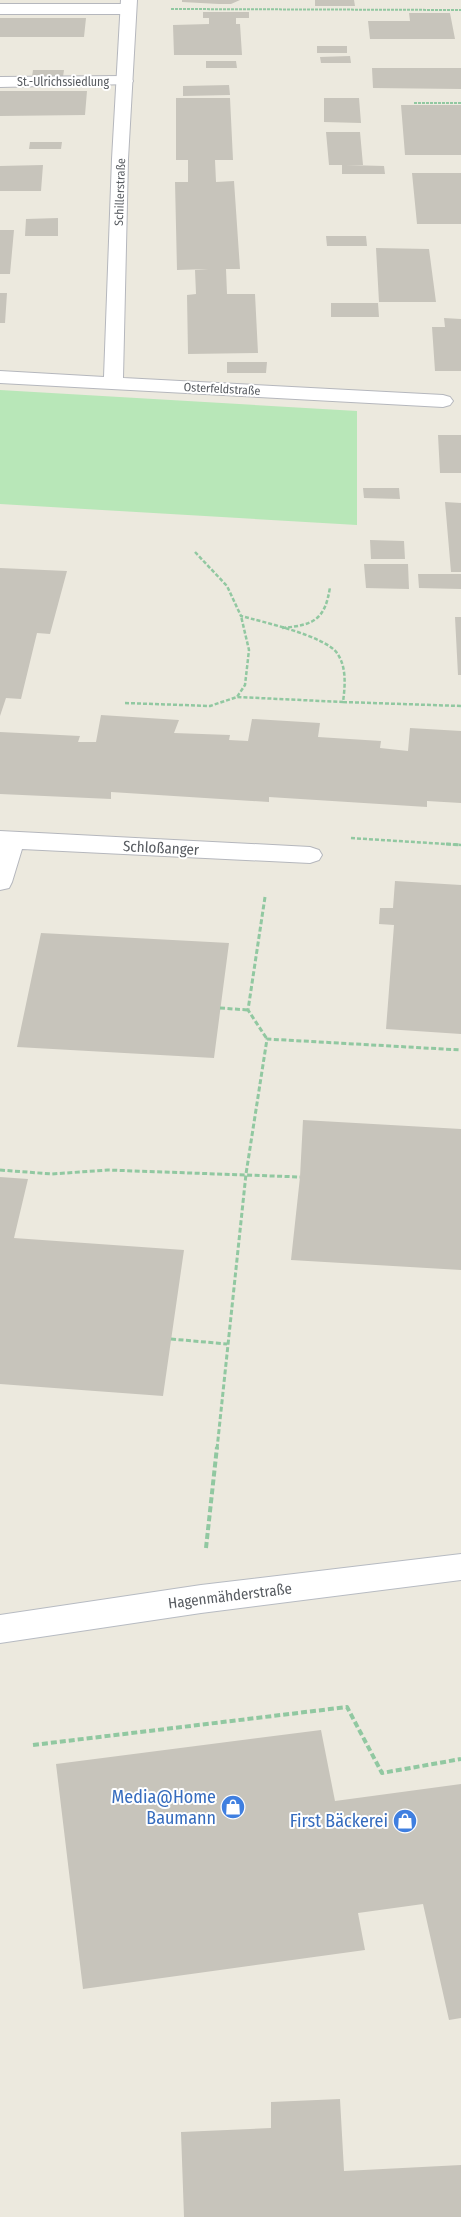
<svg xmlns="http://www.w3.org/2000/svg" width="461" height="2217" font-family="'Fira Sans Condensed',sans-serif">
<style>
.green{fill:#b8e7b8}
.building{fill:#c7c4bb}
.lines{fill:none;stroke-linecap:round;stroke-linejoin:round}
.lane-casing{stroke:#b5b7bd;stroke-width:2}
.street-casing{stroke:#b5b7bd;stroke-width:2}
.secondary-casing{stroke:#b7bbc2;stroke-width:2}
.path-far3{stroke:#91c8a1;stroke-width:2;stroke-dasharray:3 1;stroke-linecap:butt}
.path-far2{stroke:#91c8a1;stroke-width:2.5;stroke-dasharray:4 2;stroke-linecap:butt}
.path-far1{stroke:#91c8a1;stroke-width:3;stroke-dasharray:5 2.5;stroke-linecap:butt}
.path{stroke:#91c8a1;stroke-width:4;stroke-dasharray:6 3;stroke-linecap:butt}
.lane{fill:#fff;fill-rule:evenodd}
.street{fill:#fff;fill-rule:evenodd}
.secondary{fill:#fff;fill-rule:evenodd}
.labels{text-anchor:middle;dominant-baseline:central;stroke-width:4;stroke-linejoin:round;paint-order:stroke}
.far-street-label{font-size:12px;fill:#585c61;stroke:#fff}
.street-label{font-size:15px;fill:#585c61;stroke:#fff}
.near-shop-label{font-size:18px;fill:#366cbe;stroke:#fff;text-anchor:end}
</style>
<rect width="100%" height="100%" fill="#ece9de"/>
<!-- green -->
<path class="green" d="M0 390 357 411V525L0 504Z"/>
<!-- building -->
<path class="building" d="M182 0H240L231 4H219L182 2Z
M315 0H354L355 6H315Z
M203 12H249V18H236V24H240L242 55H174L173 25 209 24V18H203Z
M409 13H450L455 39H370L368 21H410Z
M0 18H86L84 37H0Z
M317 46H347V53H317Z
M350 56 351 63H321L320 57Z
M206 61H236L237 68H206Z
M372 68H461V89L373 88Z
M33 70H64L63 77H32Z
M229 85 230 95 183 96V86Z
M0 91H87L85 115 0 116Z
M176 98H230L233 160H215L216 182 234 181 240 269H226L227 294H255L258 353 188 354 187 295 196 294 195 270 208 269 177 270 175 182H188V160H176Z
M324 98H359L361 123 324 122Z
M401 105H461V155H405Z
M326 132H360L363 165H346L384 166 385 174H342V165H329Z
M30 142H62L61 149H29Z
M43 165 41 191H0V166Z
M412 173H461V224H417Z
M58 218V236H25L26 219Z
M0 230H14L10 274H0Z
M326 236H366L367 246H327Z
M376 248 429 249 436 302H379Z
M0 293H7L5 323H0Z
M331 303H378L379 317H331Z
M444 318 461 319V371H435L432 327H445Z
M227 362H267L266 373H227Z
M438 435H461V473H440Z
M363 488H399L400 499 364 498Z
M445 502 461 503V572H451Z
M370 540 404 541 405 559H371Z
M364 564H408L409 589 366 588Z
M0 568 67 571 50 634 37 633 21 699 6 698 0 716Z
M418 574H461V589L419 588Z
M455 617H461V675H458Z
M101 715 179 720 174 733 230 735 229 740 248 741 252 719 320 723 318 737 381 741 380 748 408 751 410 728 461 731V803L427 801V807L269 797V802L111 792V799L0 794V732L80 736 78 742H96Z
M395 881 461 885V1034L386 1029 394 925 379 924 380 908H393Z
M41 933 229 943 214 1058 17 1047Z
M303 1120 461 1129V1270L291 1260 300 1177Z
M0 1177 28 1179 14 1238 184 1250 163 1396 0 1384Z
M321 1730 335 1801 461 1784V2018L449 2020 423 1904 358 1913 365 1950 83 1989 56 1764Z
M340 2099 344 2171 461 2165V2217H184L181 2132 271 2128V2102Z"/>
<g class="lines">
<!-- lane casing -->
<g class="lane-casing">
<path id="lane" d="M0 4H128L133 6 136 9 133 12 128 14H0Z
M125 76 131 78 133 81 131 84 0 87V77Z
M0 831 310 847 319 850 322 855 319 860 310 863 22 849 12 882 9 888 0 890Z"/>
</g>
<!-- street casing -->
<g class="street-casing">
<path id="street" d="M121 0H137L128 159 123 378 443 395 450 397 453 401 450 405 443 407 0 383V371L104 377 112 159Z"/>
</g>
<!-- secondary casing -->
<g class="secondary-casing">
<path id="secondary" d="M461 1554V1580L201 1613 0 1643V1615L201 1585Z"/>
</g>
<!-- path-far3 -->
<path class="path-far3" d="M171 9 461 10
M414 103H461"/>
<!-- path-far2 -->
<path class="path-far2" d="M195 552 227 586 241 616C263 622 325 636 337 653 347 667 345 687 343 702L237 697
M282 628C314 625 325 620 330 587
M343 702 461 706
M125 703 210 706 237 697 245 685 249 650 241 616
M351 838 461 845"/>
<!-- path-far1 -->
<path class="path-far1" d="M446 844 461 845
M265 897 248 1010 267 1039
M220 1008 248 1010
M0 1170 52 1174 108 1170 300 1177
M171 1339 227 1344
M217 1449 246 1174 267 1039 461 1050"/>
<!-- path -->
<path class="path" d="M206 1548 217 1447
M33 1745 347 1707 382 1773 461 1759"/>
<!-- lane -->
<use href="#lane" class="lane"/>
<!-- street -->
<use href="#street" class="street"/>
<!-- secondary -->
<use href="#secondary" class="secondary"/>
</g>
<!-- icons -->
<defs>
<g id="shop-disc" transform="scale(1.25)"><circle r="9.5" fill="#3f7fe0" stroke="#fff"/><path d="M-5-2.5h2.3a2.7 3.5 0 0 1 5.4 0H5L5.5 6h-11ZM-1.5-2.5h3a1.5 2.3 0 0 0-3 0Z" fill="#fff"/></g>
</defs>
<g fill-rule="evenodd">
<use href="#shop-disc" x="233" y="1807"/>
<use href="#shop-disc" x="405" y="1821"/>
</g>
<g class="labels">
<!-- far-street labels -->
<g class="far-street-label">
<text x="63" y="82">St.-Ulrichssiedlung</text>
<text transform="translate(120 192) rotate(-88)">Schillerstraße</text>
<text transform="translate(222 389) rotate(3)">Osterfeldstraße</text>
</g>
<!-- street labels -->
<g class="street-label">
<text transform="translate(161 848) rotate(3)">Schloßanger</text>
<text transform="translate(230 1596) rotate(-7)">Hagenmähderstraße</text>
</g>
<!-- near-shop labels -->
<g class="near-shop-label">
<text x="216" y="1797">Media@Home<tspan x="216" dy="21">Baumann</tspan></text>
<text x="388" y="1821">First Bäckerei</text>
</g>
</g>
</svg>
